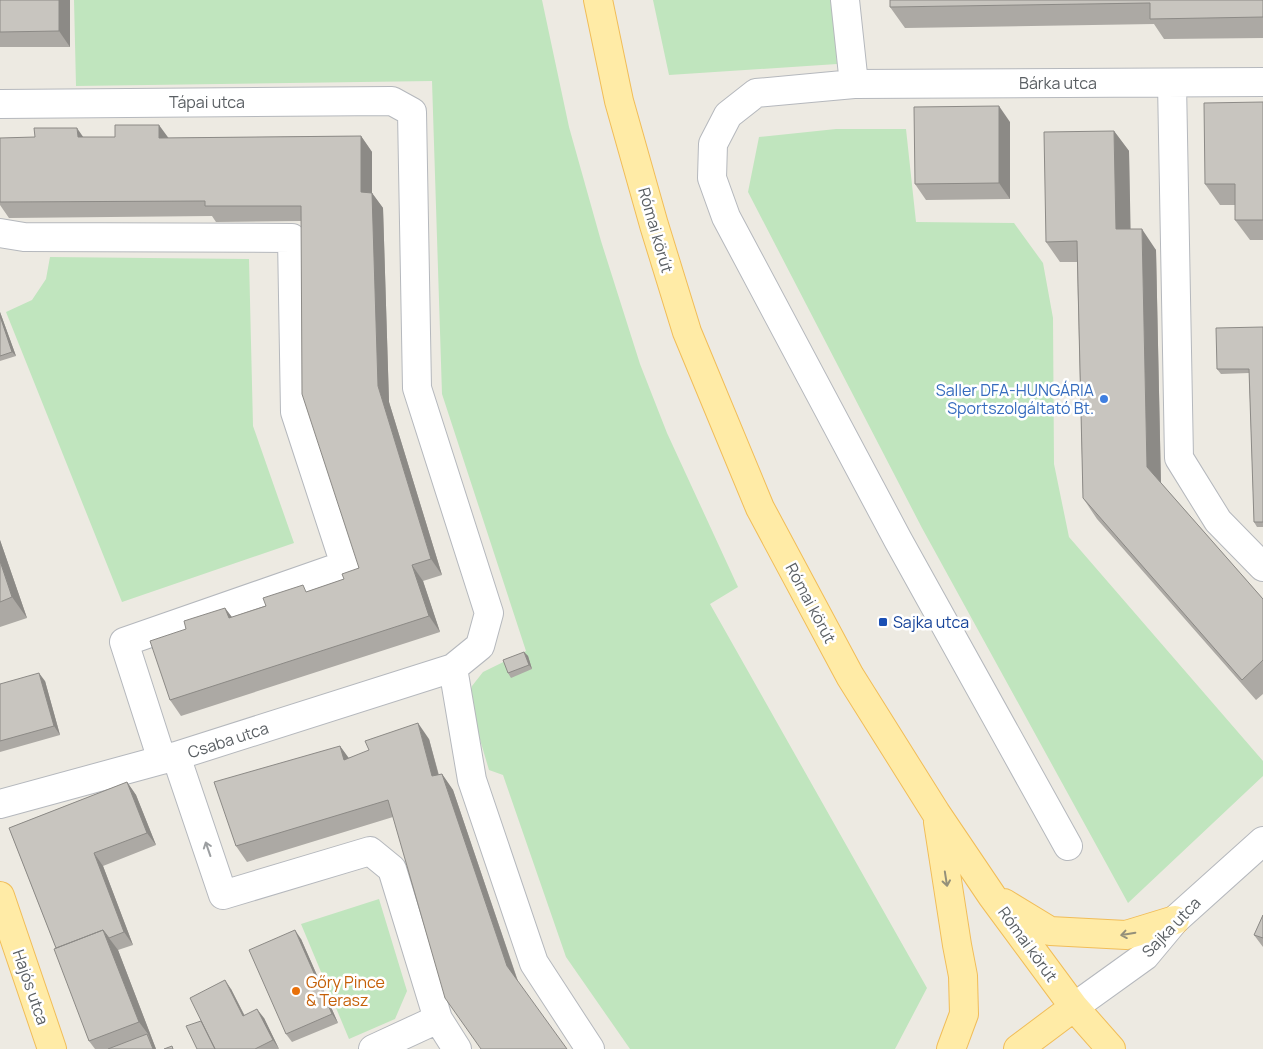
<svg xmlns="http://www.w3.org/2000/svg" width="1263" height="1049" font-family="Manrope,sans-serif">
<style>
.green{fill:#c0e5be}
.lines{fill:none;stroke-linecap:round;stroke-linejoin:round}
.minor-casing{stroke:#b5b8bd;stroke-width:30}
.major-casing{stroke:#f1bd58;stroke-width:30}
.minor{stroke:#fff;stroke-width:28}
.major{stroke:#ffeba6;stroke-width:28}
.wall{fill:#aca9a4}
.shaded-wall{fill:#8c8a86}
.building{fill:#c8c5bf;stroke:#8c8a86}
.oneway{stroke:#9c9fa1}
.oneway2{stroke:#94907a}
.shop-dot{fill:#3f7fe0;stroke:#fff;stroke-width:2}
.transit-dot{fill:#1a4fb4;stroke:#fff;stroke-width:2}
.food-dot{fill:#e8710a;stroke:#fff;stroke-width:2}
.labels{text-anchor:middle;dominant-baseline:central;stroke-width:5;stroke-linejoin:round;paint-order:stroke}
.street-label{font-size:16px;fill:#5a5f63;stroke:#fff}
.shop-label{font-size:16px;fill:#366cbe;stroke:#fff;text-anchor:end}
.transit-label{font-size:16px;fill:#164399;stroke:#fff;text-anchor:start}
.food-label{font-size:16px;fill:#c56008;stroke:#fff;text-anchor:start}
</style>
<rect width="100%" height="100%" fill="#edeae2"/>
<!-- green -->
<path class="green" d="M74 0H542L569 127 601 241 640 364 667 433 738 587 710 604 927 988 895 1049H630L566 957 503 775 489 770 468 699 472 686 483 672 526 651 442 394 432 81 76 86Z
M653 0H832L837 64 669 75Z
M836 129H906L916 222 1014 223 1043 263 1053 318 1054 464 1069 537 1263 761V776L1128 903 922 528 748 192 759 137Z
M50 257 249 259 253 426 294 543 122 602 6 312 32 300 46 279Z
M379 899 407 991 395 1019 349 1039 301 924Z"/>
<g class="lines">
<!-- minor casing -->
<g class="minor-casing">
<path id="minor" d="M845 0 854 84
M1172 83 1179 458 1218 521 1263 567
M0 104 392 101 412 112 417 388 489 613 480 646 453 668 176 756 0 804
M0 233 24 237 292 238 295 412 345 565 124 642 162 760
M453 668 472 780 534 963 590 1049
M176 756 223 895 370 851 392 869 438 1019 457 1049
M1068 846 898 540 726 217 712 178 713 144 728 115 756 93 854 84 1263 82
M1074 1007 1145 956 1175 920 1263 841
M373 1049 438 1019"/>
</g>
<!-- major casing -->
<g class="major-casing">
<path id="major" d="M598 0 619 101 654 225 687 332 760 508 850 676 936 813 992 896 1074 1007 1111 1049
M938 822 957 945 963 976 964 1014 951 1049
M0 896 52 1049
M1004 903 1050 931 1126 935 1175 920
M1018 1049 1074 1007"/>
</g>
<!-- minor -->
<use href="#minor" class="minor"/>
<!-- major -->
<use href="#major" class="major"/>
</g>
<!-- wall -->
<path class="wall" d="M0 0H70V47H0Z
M1263 0V38L1164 39 1154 24 905 28 890 7Z
M1263 102V240H1250L1235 220V205H1220L1205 184Z
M1010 122V199L926 200 915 184Z
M1114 131 1129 151 1130 229 1156 250 1161 483 1263 599V694L1256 700 1097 519 1083 498 1077 262H1060L1046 242Z
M361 136 372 152V193L383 208 389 402 442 575 423 581 440 632 181 716 170 700 186 629 225 608 232 617 344 579 359 568 301 221 216 222 212 216 9 218 0 205V138L115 137 168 138Z
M0 312 16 356 0 361Z
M1263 327V527H1257L1254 522 1249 373 1221 374 1217 369Z
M0 540 27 618 0 627Z
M524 652 528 656 532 669 511 678 508 673Z
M45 681 60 735 0 752V684Z
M429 739 439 775 442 774 453 790 518 981 393 817 247 862 236 846 340 746 348 758Z
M127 782 136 795 156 845 103 866 133 945 118 950 156 1049H95L89 1041 56 948 9 828Z
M1263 915V947L1254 935Z
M301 939 338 1023 292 1042 286 1034Z
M231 989 245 1016 264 1018 279 1049H197L201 1021Z"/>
<!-- shaded-wall -->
<path class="shaded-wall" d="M59 0H70V47L59 31Z
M999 106 1010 122V199L999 183Z
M159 125 170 140 159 138Z
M77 128 88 144 78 137Z
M1114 131 1129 151 1131 249 1116 229Z
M361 136 372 152V193L383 208 389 402 442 575 431 559 378 386 361 192Z
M1142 229 1156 250 1161 487 1147 467Z
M0 312 16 356 12 352 0 316Z
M0 540 27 618 12 597 0 561Z
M412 565 423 581 440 632 429 616Z
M225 608 236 623 229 618Z
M524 652 528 656 532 669 529 665Z
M39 673 45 681 60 735 54 726Z
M418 723 429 739 443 792 432 776Z
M340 746 351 761 344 760Z
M442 774 453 790 518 982 507 966Z
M127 782 136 795 156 845 147 833Z
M94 853 103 866 133 945 124 932Z
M103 930 118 950 156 1049H153L148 1034 139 1022Z
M295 930 301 939 338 1023 332 1014Z
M225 980 231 989 249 1025 243 1016Z
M257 1009 264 1018 279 1049 273 1040Z"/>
<!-- building -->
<path class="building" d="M0 0H59V31L0 32Z
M890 0H1263V17L1150 19V3L890 7Z
M1263 102V220H1235V184H1205L1204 103Z
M999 106V183L915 184 914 107Z
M115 125H159V138L361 136V192L372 193 378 386 431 559 412 565 429 616 170 700 150 641 186 629 184 621 225 608 229 618 266 606 263 598 303 585 306 592 344 579 342 574 359 568 302 394 301 206H205V201L0 202V138L35 137 34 128H77L78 137H115Z
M1114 131 1116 229H1142L1147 467 1263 599V661V660L1242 680 1083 498 1077 241 1046 242 1044 132Z
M0 316 12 352 0 356Z
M1263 327V522H1254L1249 369H1217L1216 328Z
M0 561 12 597 0 602Z
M524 652 529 665 508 673 503 660Z
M39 673 54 726 0 741V684Z
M418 723 432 776 442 774 507 966 567 1049H481L445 998 388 800 236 846 214 782 340 746 344 760 369 750 365 741Z
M127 782 147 833 94 853 124 932 109 938 103 930 56 948 9 828Z
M1263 915V938L1254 935Z
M103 930 139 1022 89 1041 54 949Z
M295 930 332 1014 286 1034 249 950Z
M225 980 243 1016 257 1009 273 1040 255 1049H215L190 998Z
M201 1021 215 1049H197L186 1026Z
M147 1034 153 1049H108Z
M172 1046 173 1049H164Z"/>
<!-- one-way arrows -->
<defs><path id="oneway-shaft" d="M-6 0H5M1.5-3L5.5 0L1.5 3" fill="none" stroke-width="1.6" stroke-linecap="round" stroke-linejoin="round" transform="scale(1.25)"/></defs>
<use class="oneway" href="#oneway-shaft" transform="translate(208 849) rotate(-109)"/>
<g class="oneway2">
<use href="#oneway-shaft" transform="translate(946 879) rotate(81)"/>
<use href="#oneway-shaft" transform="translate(1128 934) rotate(170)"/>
</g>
<!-- markers -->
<circle class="shop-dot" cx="1104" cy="399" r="5"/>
<rect class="transit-dot" x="878" y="617" width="10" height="10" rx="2.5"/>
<circle class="food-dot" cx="296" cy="991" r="5"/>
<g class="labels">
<!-- street labels -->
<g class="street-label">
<text x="1058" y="83">Bárka utca</text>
<text x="207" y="102">Tápai utca</text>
<text transform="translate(656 230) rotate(74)">Római körút</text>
<text transform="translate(811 603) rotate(62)">Római körút</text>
<text transform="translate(228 740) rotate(-18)">Csaba utca</text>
<text transform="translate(1171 927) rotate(-46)">Sajka utca</text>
<text transform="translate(1028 944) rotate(54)">Római körút</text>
<text transform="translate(31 987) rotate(71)">Hajós utca</text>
</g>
<!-- shop labels -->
<g class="shop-label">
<text x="1094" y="390">Saller DFA-HUNGÁRIA<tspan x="1094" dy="18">Sportszolgáltató Bt.</tspan></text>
</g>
<!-- transit labels -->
<g class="transit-label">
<text x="893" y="622">Sajka utca</text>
</g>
<!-- food labels -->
<g class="food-label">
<text x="306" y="982">Gőry Pince<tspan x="306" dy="18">&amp; Terasz</tspan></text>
</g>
</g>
</svg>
